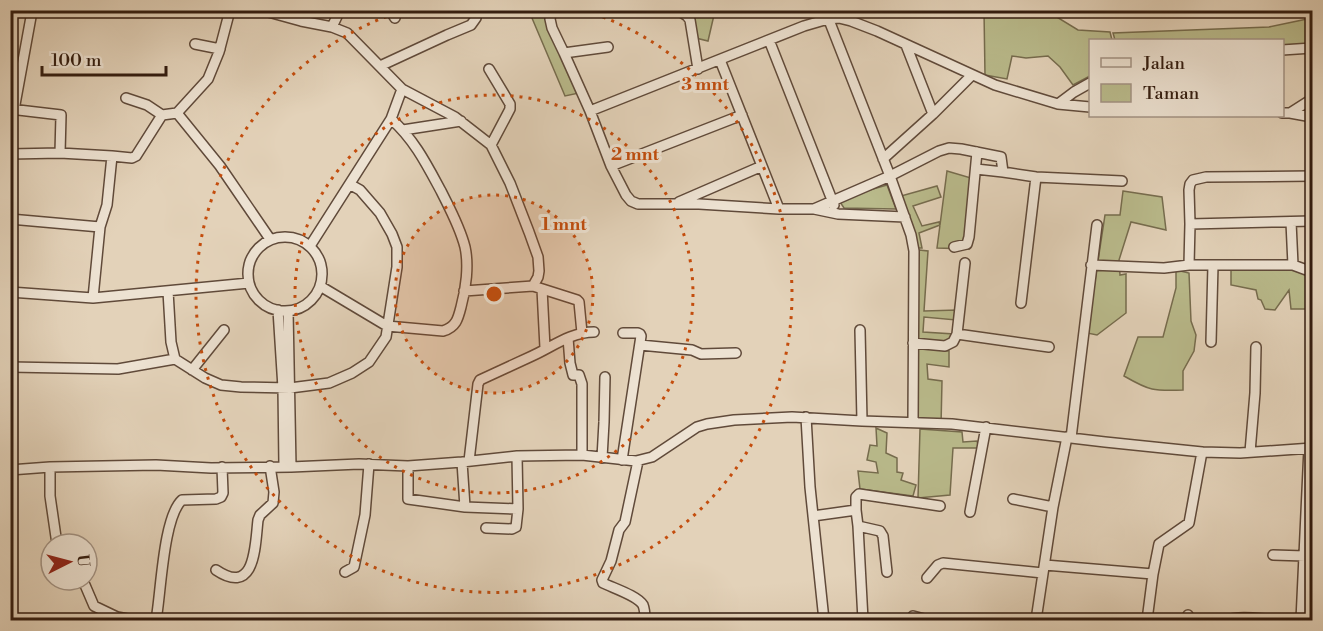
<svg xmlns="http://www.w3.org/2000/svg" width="1323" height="631" font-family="'Libre Bodoni',serif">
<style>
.green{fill:#b9ba8b;stroke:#766c4e;stroke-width:1.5}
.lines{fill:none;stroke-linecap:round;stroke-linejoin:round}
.minor-casing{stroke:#604a3a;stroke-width:12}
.minor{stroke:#ede2d2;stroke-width:9}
.ring{fill:none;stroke:#c44d0d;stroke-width:3;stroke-dasharray:3 6}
.centre{fill:#c44d0d;stroke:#ede2d2;stroke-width:3}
.ring-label{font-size:18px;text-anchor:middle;font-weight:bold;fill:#c44d0d;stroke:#ede2d2;stroke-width:6;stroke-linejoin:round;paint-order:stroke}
</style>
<rect width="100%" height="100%" fill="#e3d2b9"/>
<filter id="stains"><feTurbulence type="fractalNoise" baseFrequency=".00333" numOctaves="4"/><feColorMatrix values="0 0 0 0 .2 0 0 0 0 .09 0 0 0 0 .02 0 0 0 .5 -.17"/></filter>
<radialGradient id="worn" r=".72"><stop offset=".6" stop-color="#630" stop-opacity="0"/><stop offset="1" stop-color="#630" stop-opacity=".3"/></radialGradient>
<!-- green -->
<path class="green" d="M529 11H547L579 93 565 96Z
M685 11H726V13L714 15 708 41 696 38Z
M984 11H1047L1078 30 1110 32 1112 40H1090V76L1073 85 1060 67 1048 56 1026 58 1012 56 1007 79 985 75Z
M1312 18V48H1283L1282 40H1115L1113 33 1269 27Z
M947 171 971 178 969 249 937 248 940 225 919 233 922 248H917L901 196 937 186 941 197 913 206 922 226 939 222 940 225Z
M887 185 896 209 844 208 838 199Z
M1123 191 1162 197 1166 230 1131 222 1119 260 1120 275 1126 274V313L1097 335 1087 333 1105 215H1120Z
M919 250 928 251 924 311 957 310 956 320 924 317 923 332 954 334 952 341 915 340Z
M1231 269 1293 270 1312 276V309H1291L1289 290 1275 310 1265 309 1261 300 1258 299 1256 290 1231 285Z
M1176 270 1189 273 1191 321 1196 335 1194 351 1183 371V390C1153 391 1150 391 1124 376L1138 337H1163L1176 288Z
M918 348 949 351V367L927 364 928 379 942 381 941 426 916 424Z
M876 428 887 433 886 453 897 458V472L903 473 901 480 916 485 913 496 860 489 858 471 878 473 876 462 867 460 870 445 877 446Z
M920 429 962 432 963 442 977 441 979 448H953L950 495 918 498Z"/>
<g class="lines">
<!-- minor casing -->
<g class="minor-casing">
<path id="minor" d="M261 10 301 21 332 27 347 33 402 89 455 117 491 145 510 183 529 232 538 257 539 271 538 277 533 286 464 291
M390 10 395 18
M552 10 550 19 552 28 564 53 590 111 611 166 626 195 631 201 638 204H699L779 209H814L838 214 905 217
M678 10 687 16 690 20 698 69
M825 10 890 176 911 235 914 251 913 422
M332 27 340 10
M769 40 834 205
M195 44 220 49
M1282 50 1312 48
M564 53 608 47
M720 60 779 209
M380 66 447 35 471 25 476 18 477 10
M489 69 510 104V109L491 145
M126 98 147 105 162 115 177 113 220 166 270 239
M1058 104 1074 92 1090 83
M10 109 61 115 60 153
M14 110 31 17
M590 111 804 26 828 19 839 18 851 21 877 31 995 85 1058 104 1090 107
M177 113 208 79 219 52 230 10
M1282 113H1290L1312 117
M1290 113 1312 99
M933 114 972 75
M403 130 461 121
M10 154 60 153 112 156
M883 159 933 114 906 45
M611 166 742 115
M976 169 1003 172
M1312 176 1206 177 1193 180 1190 184 1189 190 1190 224 1189 265H1293L1312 272
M679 202 762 166
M814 209 890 176 939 151 949 148 961 149 1001 157 1003 172 1036 177 1122 181
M10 219 100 227
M1291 222 1293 265
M1190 224 1312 221
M248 274a37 37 0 1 1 74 0a37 37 0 1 1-74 0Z
M310 246 391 119 402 89
M954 247 967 244 969 237 977 152
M1091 265 1164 268 1189 265
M320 286 387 326 443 331C456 327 458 319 461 307 466 289 469 265 465 247 460 227 450 209 441 191 427 165 414 139 391 119
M533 286 577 300 579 302 582 333
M542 289 545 348
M168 291 171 342 175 359 205 378 221 385 241 387 290 388 329 383 352 373 369 362 386 337 397 267V247L392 234 380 213 360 190 351 185
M10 292 93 298 249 283
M93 298 100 227 107 205 112 156 132 158 136 156 162 115
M1021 303 1036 177
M278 310 283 388 284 466
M288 311 291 467
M860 330 862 421
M957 334 1049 347
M568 338 570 363 573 375H579L582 384V455
M1211 342 1213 265
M913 343 945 346 953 342 957 334 965 263
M640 345 692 350 701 354 736 353
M10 367 118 369 175 359
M192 370 224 330
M806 417 810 487 824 620
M1071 438 1097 225
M1250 452 1255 393 1256 347
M602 458 604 422 605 377
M622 460 641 336 640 334 638 333H623
M469 461 478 384 480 380C497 372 515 364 532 356 552 347 571 332 594 332
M638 461 625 522 619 530 611 561 602 580 603 583C613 588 638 596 643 605 645 610 645 616 645 620
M462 462 465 507
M408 466V499L465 507 518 509
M50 467V496L57 544
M10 470 50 467 156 465 211 468 291 467 359 464 408 466 462 462 517 456 582 455 636 461 652 457 697 427 707 424 734 420 792 417 862 421 952 424 1105 442 1202 452 1240 453 1312 448
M1013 499 1053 507
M856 510V497L859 494 940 506
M970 512 986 427
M813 516 856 510 858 526 863 620
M858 526 880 531 883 536 887 572
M486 528 512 529 516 527 518 509 517 456
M1273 555 1305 556
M1045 565 1153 574
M216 570C256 597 255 545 258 520L260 515 273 503 274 492 270 466
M345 572 354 567 365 515 369 464
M927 578 938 565 943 563 1043 573
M79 580 85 585 94 606 117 617 133 620
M913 616 928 620
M156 620C161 594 163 517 182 500L216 499 221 497 223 493 222 467
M1036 620 1053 507 1067 437
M1147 620 1153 574 1159 544 1189 523 1202 452
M1188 620V615
M1227 620C1241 615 1266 620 1282 620
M1301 620 1309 448"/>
</g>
<!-- minor -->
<use href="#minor" class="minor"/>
</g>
<!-- distance rings -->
<circle cx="494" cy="294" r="99" fill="#c44d0d" fill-opacity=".12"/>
<g class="ring">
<circle cx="494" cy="294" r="99"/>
<circle cx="494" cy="294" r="199"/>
<path d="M586 11A298 298 0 1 1 402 11"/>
</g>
<circle cx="494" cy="294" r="9" class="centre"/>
<g class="ring-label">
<text x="705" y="90">3 mnt</text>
<text x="635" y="160">2 mnt</text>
<text x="564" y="230">1 mnt</text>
</g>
<!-- margin -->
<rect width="1323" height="631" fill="none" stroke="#e3d2b9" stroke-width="36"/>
<rect x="12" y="12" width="1299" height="607" fill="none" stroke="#341d10" stroke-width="3"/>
<rect x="18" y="18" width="1287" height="595" fill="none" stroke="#341d10" stroke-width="1.5"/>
<!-- legend -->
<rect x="1089" y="39" width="195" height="78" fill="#ede2d2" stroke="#a39384" stroke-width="1.5"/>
<rect x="1101" y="58" width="30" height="9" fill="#ede2d2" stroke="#a39384" stroke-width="1.5"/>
<text x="1143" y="69" font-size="18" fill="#341d10">Jalan</text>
<rect x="1101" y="84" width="30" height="18" fill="#b9ba8b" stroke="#a39384" stroke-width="1.5"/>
<text x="1143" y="99" font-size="18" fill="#341d10">Taman</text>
<!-- north arrow -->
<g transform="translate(69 562) rotate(84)"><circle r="28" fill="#ede2d2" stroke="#a39384" stroke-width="1.5"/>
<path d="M0-4.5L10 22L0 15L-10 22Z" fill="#8f2418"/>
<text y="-9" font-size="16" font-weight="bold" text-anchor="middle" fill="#341d10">U</text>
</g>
<!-- scale -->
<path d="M42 66v9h124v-9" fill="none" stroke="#341d10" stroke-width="3"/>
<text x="51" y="66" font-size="18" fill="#341d10" stroke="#ede2d2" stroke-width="4.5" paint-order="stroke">100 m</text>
<rect width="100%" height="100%" filter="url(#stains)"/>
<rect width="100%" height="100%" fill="url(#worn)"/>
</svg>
